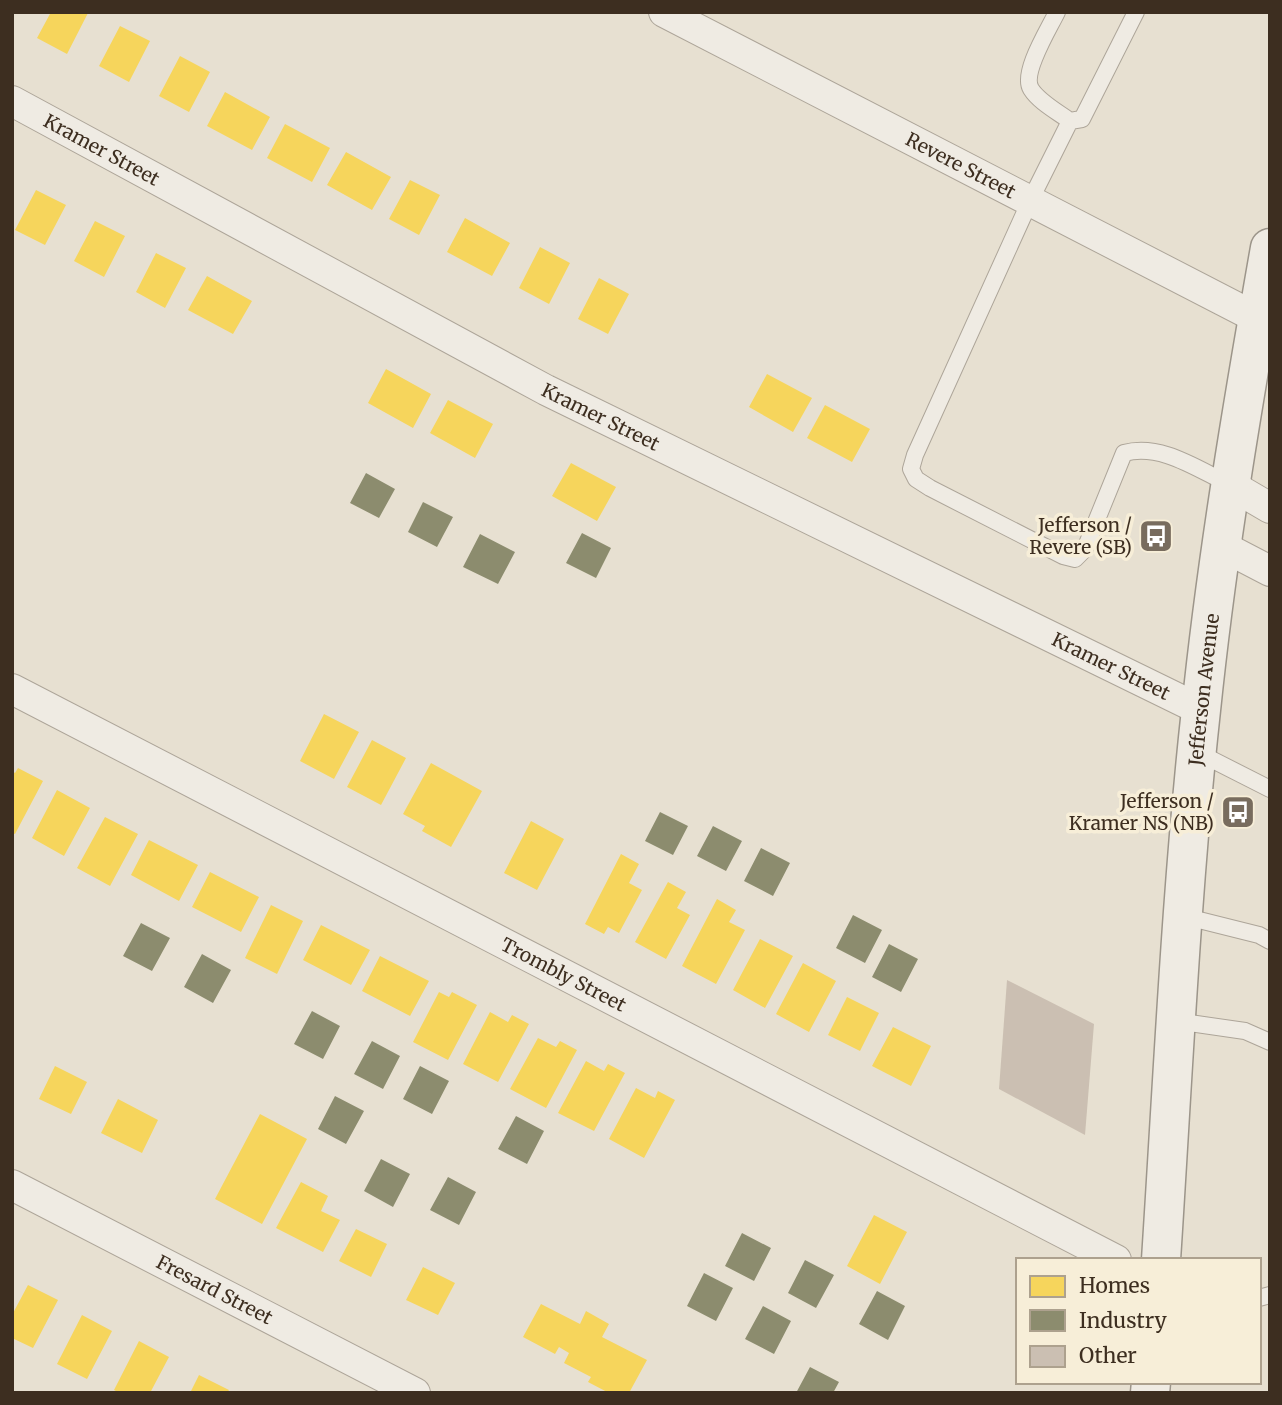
<svg xmlns="http://www.w3.org/2000/svg" width="1282" height="1405" font-family="Merriweather,serif">
<style>
.homes{fill:#f6d55c}
.industry{fill:#8c8c6e}
.building{fill:#cbbfb2}
.lines{fill:none;stroke-linecap:round;stroke-linejoin:round}
.service-casing{stroke:#ada599;stroke-width:18}
.minor-casing{stroke:#ada599;stroke-width:32}
.secondary-casing{stroke:#9c958a;stroke-width:41}
.service{stroke:#efebe3;stroke-width:16}
.minor{stroke:#efebe3;stroke-width:30}
.secondary{stroke:#efebe3;stroke-width:38}
.labels{text-anchor:middle;dominant-baseline:central;stroke-width:7;stroke-linejoin:round;paint-order:stroke}
.street-label{font-size:19px;fill:#3d2e20;stroke:#f7eed8}
.poi-label{font-size:19px;fill:#3d2e20;stroke:#f7eed8;text-anchor:end}
</style>
<rect width="100%" height="100%" fill="#e7e0d1"/>
<!-- homes -->
<path class="homes" d="M51 12 88 13 67 54 37 38Z
M120 26 150 41 129 82 99 66Z
M180 56 210 72 189 112 159 96Z
M225 92 270 117 252 150 207 126Z
M285 124 330 148 312 182 267 158Z
M346 152 391 177 372 210 327 185Z
M410 180 440 195 419 235 389 219Z
M36 190 66 205 45 245 15 230Z
M465 218 510 243 492 276 447 252Z
M95 221 125 236 104 277 74 261Z
M540 247 570 263 549 304 519 288Z
M156 253 186 268 165 308 136 292Z
M207 276 252 301 233 334 188 310Z
M599 278 629 294 608 334 578 319Z
M386 369 431 394 413 428 368 403Z
M767 374 812 398 793 432 749 407Z
M448 400 493 424 475 458 430 433Z
M825 405 870 429 852 462 807 438Z
M571 463 616 487 597 521 552 496Z
M324 714 359 732 334 779 300 761Z
M372 740 406 758 381 805 347 787Z
M431 763 482 791 451 847 422 831 425 826 403 814Z
M18 768 43 781 15 834 12 833V771L15 773Z
M57 790 90 808 64 856 32 838Z
M105 817 138 834 110 886 77 868Z
M531 821 564 839 537 890 504 873Z
M149 840 198 865 179 901 131 875Z
M621 854 639 864 629 883 642 890 619 933 608 927 604 934 585 924Z
M210 872 259 897 241 932 192 907Z
M668 882 686 892 677 908 690 915 666 959 635 942Z
M717 899 736 910 729 922 745 930 716 984 682 966Z
M271 905 303 921 277 974 245 958Z
M321 925 370 950 351 985 303 960Z
M760 939 793 956 765 1008 733 990Z
M380 956 429 981 410 1016 362 991Z
M803 963 836 981 809 1032 776 1014Z
M439 992 449 997 452 992 477 1005 448 1060 413 1042Z
M847 997 879 1013 860 1051 828 1035Z
M490 1012 508 1022 512 1015 529 1024 498 1082 463 1064Z
M893 1027 931 1046 911 1086 872 1066Z
M538 1038 556 1047 560 1041 577 1050 546 1108 510 1089Z
M586 1061 604 1071 608 1064 625 1073 594 1131 558 1113Z
M55 1066 87 1082 71 1114 39 1099Z
M636 1088 655 1098 658 1091 675 1100 644 1158 609 1139Z
M118 1099 158 1120 142 1153 101 1133Z
M260 1114 307 1139 262 1224 215 1199Z
M301 1182 328 1196 321 1211 340 1220 323 1252 276 1228Z
M874 1215 907 1232 880 1284 847 1266Z
M356 1229 387 1244 371 1277 339 1261Z
M423 1267 455 1283 438 1315 406 1300Z
M28 1285 58 1300 33 1348 12 1338V1315Z
M541 1304 580 1324 586 1311 609 1324 602 1337 647 1360 629 1393H609L588 1382 591 1377 564 1363 569 1353 559 1347 555 1354 523 1337Z
M82 1315 112 1331 87 1379 57 1364Z
M139 1341 169 1357 150 1393H120L114 1390Z
M199 1375 229 1390 227 1393H190Z"/>
<!-- industry -->
<path class="industry" d="M366 473 395 489 379 518 350 503Z
M423 502 453 517 437 547 408 532Z
M582 533 611 548 596 578 566 563Z
M480 534 515 552 498 584 463 567Z
M660 812 688 826 673 855 645 841Z
M713 826 742 841 726 871 697 856Z
M761 848 790 863 773 896 744 881Z
M853 915 882 930 865 963 836 948Z
M141 923 170 938 152 971 123 956Z
M889 944 918 959 901 992 872 977Z
M202 954 231 970 213 1003 184 987Z
M312 1011 340 1026 323 1059 294 1044Z
M372 1041 400 1056 383 1089 354 1074Z
M420 1066 449 1081 432 1114 403 1099Z
M335 1096 364 1111 346 1144 318 1129Z
M516 1116 544 1131 527 1164 498 1149Z
M381 1159 410 1174 393 1207 364 1191Z
M448 1177 476 1192 459 1225 430 1210Z
M742 1233 771 1248 754 1281 725 1266Z
M805 1260 834 1275 816 1308 788 1293Z
M704 1273 733 1288 716 1321 687 1306Z
M877 1291 905 1306 888 1340 859 1324Z
M763 1306 791 1321 774 1354 745 1339Z
M810 1367 839 1382 833 1393H796Z"/>
<!-- building -->
<path class="building" d="M1007 980 1094 1024 1085 1135 999 1089Z"/>
<g class="lines">
<!-- service casing -->
<g class="service-casing">
<path id="service" d="M1057 12C1049 29 1021 73 1031 89 1039 102 1058 112 1070 121
M1136 12 1082 119 1070 121 1030 201 915 455 911 469 916 479 930 488 1063 556 1075 559 1085 549 1124 453C1161 443 1197 469 1229 484
M1197 752 1270 789
M1183 916 1259 935 1270 941
M1176 1021 1245 1031 1270 1042
M1259 1298 1270 1295"/>
</g>
<!-- minor casing -->
<g class="minor-casing">
<g id="minor">
<path id="s1" d="M664 12 1257 318"/>
<path id="s2" d="M12 101 546 390 1201 710"/>
<path d="M1229 484 1270 508"/>
<path d="M1220 545 1270 571"/>
<path id="s3" d="M12 689 1116 1260"/>
<path id="s4" d="M12 1185 415 1393"/>
</g>
</g>
<!-- secondary casing -->
<g class="secondary-casing">
<g id="secondary">
<path id="s5" d="M1161 1260C1173 1077 1181 892 1201 710 1217 555 1243 402 1270 248"/>
<path d="M1150 1393 1151 1382"/>
</g>
</g>
<!-- service -->
<use href="#service" class="service"/>
<!-- minor -->
<use href="#minor" class="minor"/>
<!-- secondary -->
<use href="#secondary" class="secondary"/>
</g>
<!-- icons -->
<defs>
<g id="bus-square" transform="scale(1.75)"><rect x="-9" y="-9" width="18" height="18" rx="4" fill="#786c5e" stroke="#f7eed8"/><path d="M-5-6H5V4H4V6H2V4H-2V6H-4V4H-5ZM-3.5-4V0h7V-4ZM-3.5 1.2v1.5H-2V1.2ZM2 1.2v1.5H3.5V1.2Z" fill="#fff"/></g>
</defs>
<g fill-rule="evenodd">
<use href="#bus-square" x="1156" y="536"/>
<use href="#bus-square" x="1238" y="812"/>
</g>
<g class="labels">
<!-- street labels -->
<g class="street-label">
<text stroke="none"><textPath href="#s2" startOffset="102">Kramer Street</textPath></text>
<text stroke="none"><textPath href="#s1" startOffset="334">Revere Street</textPath></text>
<text stroke="none"><textPath href="#s2" startOffset="668">Kramer Street</textPath></text>
<text stroke="none"><textPath href="#s2" startOffset="1236">Kramer Street</textPath></text>
<text stroke="none"><textPath href="#s5" startOffset="572">Jefferson Avenue</textPath></text>
<text stroke="none"><textPath href="#s3" startOffset="621">Trombly Street</textPath></text>
<text stroke="none"><textPath href="#s4" startOffset="228">Fresard Street</textPath></text>
</g>
<!-- poi labels -->
<g class="poi-label">
<text x="1132" y="525">Jefferson /<tspan x="1132" dy="22">Revere (SB)</tspan></text>
<text x="1214" y="801">Jefferson /<tspan x="1214" dy="22">Kramer NS (NB)</tspan></text>
</g>
</g>
<!-- border -->
<rect width="1282" height="1405" fill="none" stroke="#3d2e20" stroke-width="28"/>
<!-- legend -->
<rect x="1016" y="1258" width="245" height="126" fill="#f7eed8" stroke="#ada18e" stroke-width="2"/>
<rect x="1030" y="1276" width="35" height="21" fill="#f6d55c" stroke="#ada18e" stroke-width="2"/>
<text x="1079" y="1293" font-size="21" fill="#3d2e20">Homes</text>
<rect x="1030" y="1310" width="35" height="21" fill="#8c8c6e" stroke="#ada18e" stroke-width="2"/>
<text x="1079" y="1328" font-size="21" fill="#3d2e20">Industry</text>
<rect x="1030" y="1346" width="35" height="21" fill="#cbbfb2" stroke="#ada18e" stroke-width="2"/>
<text x="1079" y="1363" font-size="21" fill="#3d2e20">Other</text>
</svg>
